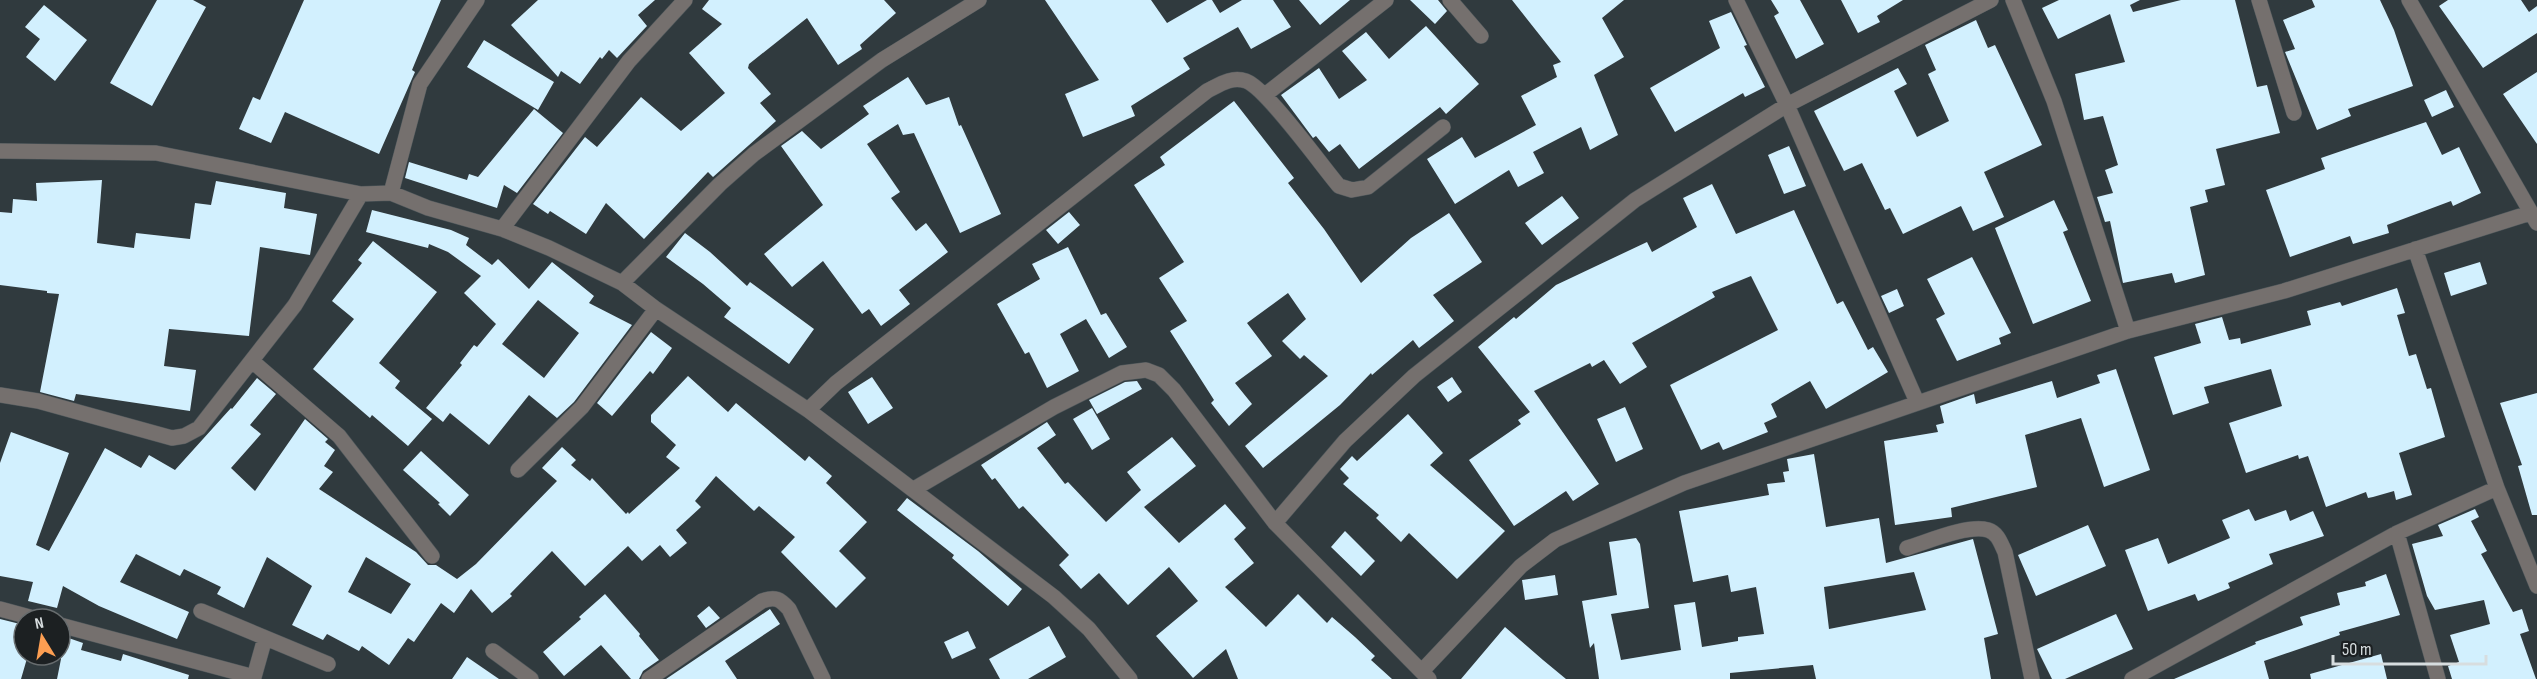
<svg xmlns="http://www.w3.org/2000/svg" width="2537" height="679" font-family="'Sofia Sans Condensed',sans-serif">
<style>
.building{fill:#d2f0fe;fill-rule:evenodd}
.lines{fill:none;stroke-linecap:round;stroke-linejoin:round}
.minor-casing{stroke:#4e575b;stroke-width:16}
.minor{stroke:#75706e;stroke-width:15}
</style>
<rect width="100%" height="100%" fill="#303a3e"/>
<!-- building -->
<path class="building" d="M157 0H193L206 7 152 106 110 83Z
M304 0H441L412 70 415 72 379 154 285 112 271 143 239 129 253 97 260 100Z
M538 0H655L638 15 647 26 617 58 609 50 602 59 600 57 580 84 561 71 558 77 511 25Z
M709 0H884L896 13 860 45 862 49 838 65 807 18 749 64 748 68 771 94 760 103 776 121 713 177 708 172 644 239 606 203 586 234 550 211 548 214 533 204 585 137 597 147 641 97 681 131 725 93 689 53 722 24 702 9Z
M1045 0H1151L1167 23 1207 0H1212L1220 13 1242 0H1273L1291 27 1251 49 1238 27 1183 58 1190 69 1131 106 1135 116 1083 137 1065 94 1099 80Z
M1299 0H1350L1320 25Z
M1410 0H1438L1447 11 1435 24Z
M1512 0H1624L1602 18 1624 57 1594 75 1618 135 1590 150 1581 127 1533 152 1544 173 1518 187 1509 170 1455 204 1427 159 1462 137 1475 158 1536 125 1521 96 1557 77 1553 65 1561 62Z
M1771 0H1800L1824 44 1796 59 1774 16 1779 13Z
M1841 0H1903L1877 16 1880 22 1858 33Z
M2059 0H2140L2130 5 2133 12 2181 0H2235L2257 87 2267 85 2280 133 2216 149 2225 185 2205 190 2208 202 2190 207 2205 275 2175 283 2172 273 2123 283 2110 221 2105 222 2097 197 2113 193 2105 170 2118 165 2103 116 2084 120 2075 74 2125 62 2110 14 2058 39 2042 8Z
M2312 0H2380L2394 30 2413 86 2348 109 2351 116 2317 130 2285 52 2295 49 2283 20 2315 7Z
M2448 0H2521L2529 12 2537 6V33L2483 68 2439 6Z
M44 5 87 40 55 81 26 57 40 39 25 27Z
M1731 12 1747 45 1744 46 1765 87 1745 97 1743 93 1675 132 1650 88 1720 48 1709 21Z
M1976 20 1988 48 1995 45 2042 145 1984 172 2004 217 1973 231 1961 206 1903 234 1890 208 1885 210 1862 163 1844 171 1814 111 1898 68 1907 84 1894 91 1917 137 1949 121 1928 74 1936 70 1925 45Z
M1426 26 1479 84 1446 114 1440 107 1359 169 1340 144 1329 152 1316 136 1313 138 1281 95 1319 68 1339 99 1367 80 1342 51 1366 32 1389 59Z
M484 40 554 82 538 110 467 67Z
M2537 72V144L2503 94Z
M908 77 926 105 949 97 959 126 961 125 1001 214 960 233 914 133 903 135 898 124 867 144 900 192 891 198 916 231 926 223 948 252 899 290 910 304 881 326 869 309 862 314 823 261 792 287 764 254 823 205 781 146 802 131 821 149 869 114 863 106Z
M2446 90 2454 107 2432 117 2424 100Z
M1234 101 1294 178 1288 183 1324 229 1361 283 1411 238 1449 213 1482 262 1433 295 1454 321 1419 348 1413 340 1372 375 1371 373 1340 405 1263 468 1245 446 1328 376 1304 355 1300 359 1282 341 1306 319 1288 293 1247 323 1272 356 1235 383 1252 404 1229 426 1211 403 1214 400 1170 331 1187 321 1159 278 1184 262 1134 185 1165 165 1160 157Z
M534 109 563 133 517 193 504 185 497 208 405 178 409 162 467 180 469 174 478 177Z
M2426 122 2442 155 2459 147 2481 193 2453 206 2451 201 2387 225 2389 233 2353 244 2350 236 2290 257 2266 190 2325 169 2321 158Z
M1789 146 1806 186 1784 194 1768 155Z
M102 180 97 243 134 248 136 233 190 239 195 203 211 205 216 181 286 193 284 208 317 214 310 255 260 247 249 336 169 329 164 366 196 370 190 411 76 394 74 401 40 392 59 294 47 293V291L0 285V212L12 213 13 199 37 201 36 183Z
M1712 184 1736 234 1794 210 1837 304 1843 301 1868 350 1873 347 1888 372 1826 409 1810 381 1771 404 1777 417 1764 423 1768 432 1723 450 1719 442 1701 450 1670 385 1778 330 1751 276 1712 292 1715 297 1632 343 1647 367 1620 384 1604 360 1592 367 1590 363 1534 391 1599 484 1573 501 1566 491 1514 526 1469 460 1521 424 1518 420 1530 412 1478 347 1514 317 1516 319 1556 285 1647 242 1652 252 1697 227 1683 198Z
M1562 196 1579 218 1542 245 1525 223Z
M2054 200 2068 230 2063 232 2091 301 2033 324 1995 228Z
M372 210 451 230 469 238 466 245 492 265 498 259 529 289 552 262 594 296 589 303 632 325 574 402 557 418 529 395 489 445 450 413 443 422 426 408 462 365 460 363 474 345 477 347 496 324 464 293 481 276 448 252 429 244 428 248 366 232ZM538 300 579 333 544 378 502 344Z
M1069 212 1080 225 1058 244 1046 230Z
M685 233 710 252 747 286 750 282 814 329 789 364 724 317 731 308 703 284 666 257Z
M373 241 437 292 379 363 400 381 395 388 432 419 408 446 372 415 370 418 313 369 354 319 332 301 362 263 358 260Z
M1068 247 1101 315 1106 313 1127 347 1109 358 1086 319 1060 334 1079 371 1047 388 1029 352 1025 354 997 304 1040 279 1032 264Z
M1972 257 2011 333 1999 338 2001 344 1957 361 1936 319 1945 314 1927 279Z
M2480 262 2487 284 2451 296 2444 273Z
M2397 288 2405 313 2397 315 2409 356 2416 354 2427 389 2431 388 2445 437 2399 453 2412 495 2396 500 2394 491 2373 497 2368 498 2366 492 2326 507 2308 456 2299 459 2298 455 2246 473 2229 423 2282 406 2271 369 2204 387 2209 403 2173 415 2154 357 2201 343 2195 324 2222 317 2229 340 2240 338 2241 344 2311 325 2307 311 2340 302 2342 306Z
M1897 289 1904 306 1889 313 1881 296Z
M651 332 672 348 653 374 650 371 612 416 597 403Z
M2116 369 2150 470 2104 487 2081 418 2025 435 2037 487 1951 508 1952 517 1895 525 1884 441 1938 432 1936 425 1944 423 1940 406 1974 394 1976 404 2052 381 2057 398 2100 383 2097 375Z
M688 376 728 412 736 403 805 461 809 456 832 476 826 483 867 522 839 551 866 578 836 608 781 552 795 537 759 506 754 511 716 476 695 501 701 507 676 530 687 543 670 557 660 545 642 561 628 546 585 586 552 551 510 594 512 596 492 613 471 589 454 613 441 603 414 642 408 638 389 665 362 646 359 651 327 634 323 640 292 625 312 586 267 557 244 608 217 594 221 587 184 569 180 576 136 554 120 582 189 612 177 639 99 606 63 586 57 608 28 601 33 582 0 576V463L11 432 69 453 36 545 49 551 105 448 141 468 149 455 175 470 231 408 232 409 257 378 276 394 250 425 261 434 231 468 255 491 305 419 328 439 325 442 335 450 324 466 333 472 319 489 416 552 428 565H436L457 579 476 564 557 481 542 468 562 447 576 460 571 465 590 481 592 478 626 514 628 512 629 514 680 468 666 457 676 445 651 422V415ZM366 557 411 584 391 614 348 592Z
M872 377 893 408 868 424 848 392Z
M1452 377 1462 392 1448 402 1437 387Z
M1137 381 1142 389 1097 414 1089 400 1125 382Z
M2537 393V515H2532L2518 466 2522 465 2500 403Z
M1625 407 1643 449 1616 462 1597 419Z
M1092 408 1110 439 1092 450 1073 419Z
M1408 414 1443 453 1430 465 1505 531 1457 579 1409 533 1401 542 1376 518 1379 515 1343 484 1349 478 1340 469 1352 456 1357 461Z
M1047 422 1056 435 1037 448 1065 484 1068 482 1106 522 1141 490 1127 472 1172 437 1196 466 1144 507 1179 543 1225 504 1246 528 1234 539 1254 563 1225 587 1266 627 1298 594 1327 623 1332 617 1355 637 1375 656 1371 660 1392 679H1238L1226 649 1193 678 1156 636 1198 601 1169 567 1128 605 1099 573 1081 589 1059 565 1069 555 1023 506 1019 509 995 478 992 480 981 465Z
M421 451 469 495 450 516 438 504 440 503 403 470Z
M1814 454 1826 527 1879 518 1886 563 1973 539 1998 634 1984 638 1991 679H1816L1813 665 1730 673V679H1599L1594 643 1590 648 1582 601 1617 595 1609 542 1636 538 1640 544 1649 608 1611 614 1621 660 1681 650 1674 605 1695 602 1702 647 1738 641V637L1764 634 1756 587 1731 592 1728 575 1693 582 1679 511 1769 495 1767 484 1785 482 1783 472 1789 471 1787 459ZM1914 572 1926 610 1829 629 1824 587Z
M907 498 978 551 1022 589 1008 606 952 558 954 555 897 510Z
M2249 509 2255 521 2286 510 2290 521 2313 511 2324 536 2269 554 2273 564 2228 583 2230 588 2198 601 2195 594 2148 611 2125 550 2158 538 2168 564 2230 538 2222 520Z
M2475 509 2479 517 2471 521 2487 551 2481 554 2513 612 2522 609 2529 631 2520 634 2536 679H2452L2448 666 2459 662 2450 635 2490 624 2484 600 2435 610 2427 596 2412 544 2443 536 2438 525Z
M2088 525 2106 566 2036 596 2018 555Z
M1345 531 1375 561 1361 576 1331 547Z
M2386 574 2400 615 2339 632 2340 635 2264 661 2269 679H2174L2256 644 2255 642 2303 625 2300 617 2340 605 2337 593 2366 586 2365 582Z
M1555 575 1558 595 1525 600 1522 580Z
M605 594 640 634 639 636 659 660 643 671 639 679H631L601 645 564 676 543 652 581 619 579 617Z
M709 606 720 618 706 628 697 616Z
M770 609 780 624 725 661 737 679H666Z
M2116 614 2133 649 2065 679H2052L2037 649Z
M0 619 20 624 15 642 24 644V655H28L21 679H0Z
M1049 626 1066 657 1028 679H1000L989 659Z
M1505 627 1543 660 1566 679H1461Z
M968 631 976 648 952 659 944 642Z
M60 635 83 643 81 650 121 661 123 654 189 675 188 679H57L61 659Z
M2381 654 2387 679H2311L2310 674Z
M467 657 499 679H452Z"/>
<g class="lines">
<!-- minor casing -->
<g class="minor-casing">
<path id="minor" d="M1450 0 1481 36
M1736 0 1787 105 1917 402
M2013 0 2054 101 2128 331
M2259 0 2294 113
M2409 0 2537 223
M1265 95 1386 0
M0 151 156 153 361 194 391 193 428 208 502 229 549 248 622 283 656 309 808 410 1054 597 1089 629 1130 679
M391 193 420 84 477 0
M502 229 629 61 685 0
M2415 249 2497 488 2537 586
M622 283 720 184 754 154 882 60 979 0
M252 361 339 436 432 556
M0 395 38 401 172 438 184 436 199 428 295 305 361 194
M808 410 836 383 1207 91C1219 85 1231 76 1246 81 1266 88 1322 166 1339 186L1352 190 1368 187 1443 127
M518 470 582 407 656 309
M914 489 1054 407 1122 373 1146 370 1159 375 1174 390 1275 523 1429 679
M1275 523 1345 441 1414 376 1635 200 1787 105 1991 0
M2397 533 2438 679
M1907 548C1927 542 1968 524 1988 530 1998 533 2001 544 2005 552L2032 679
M0 609 37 619
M201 611 328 664
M60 625 254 677 265 638
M493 651 531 679
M1422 671 1521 566 1555 540 1684 483 2128 331 2284 291 2530 213
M649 679 762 601C775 596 780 599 789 609L823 679
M2132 679 2397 533 2497 488"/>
</g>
<!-- minor -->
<use href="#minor" class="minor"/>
</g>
<!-- north arrow -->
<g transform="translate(42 637) rotate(349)"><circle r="28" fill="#1c2022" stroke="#676c6e" stroke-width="1.5"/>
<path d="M0-4.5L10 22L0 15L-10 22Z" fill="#fc9e52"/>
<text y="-9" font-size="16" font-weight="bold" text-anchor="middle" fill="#d7dddf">N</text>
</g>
<!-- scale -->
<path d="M2333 655v9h153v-9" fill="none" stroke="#d7dddf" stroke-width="3"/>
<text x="2342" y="655" font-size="18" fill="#d7dddf" stroke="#1c2022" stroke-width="4.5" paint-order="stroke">50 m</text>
</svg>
